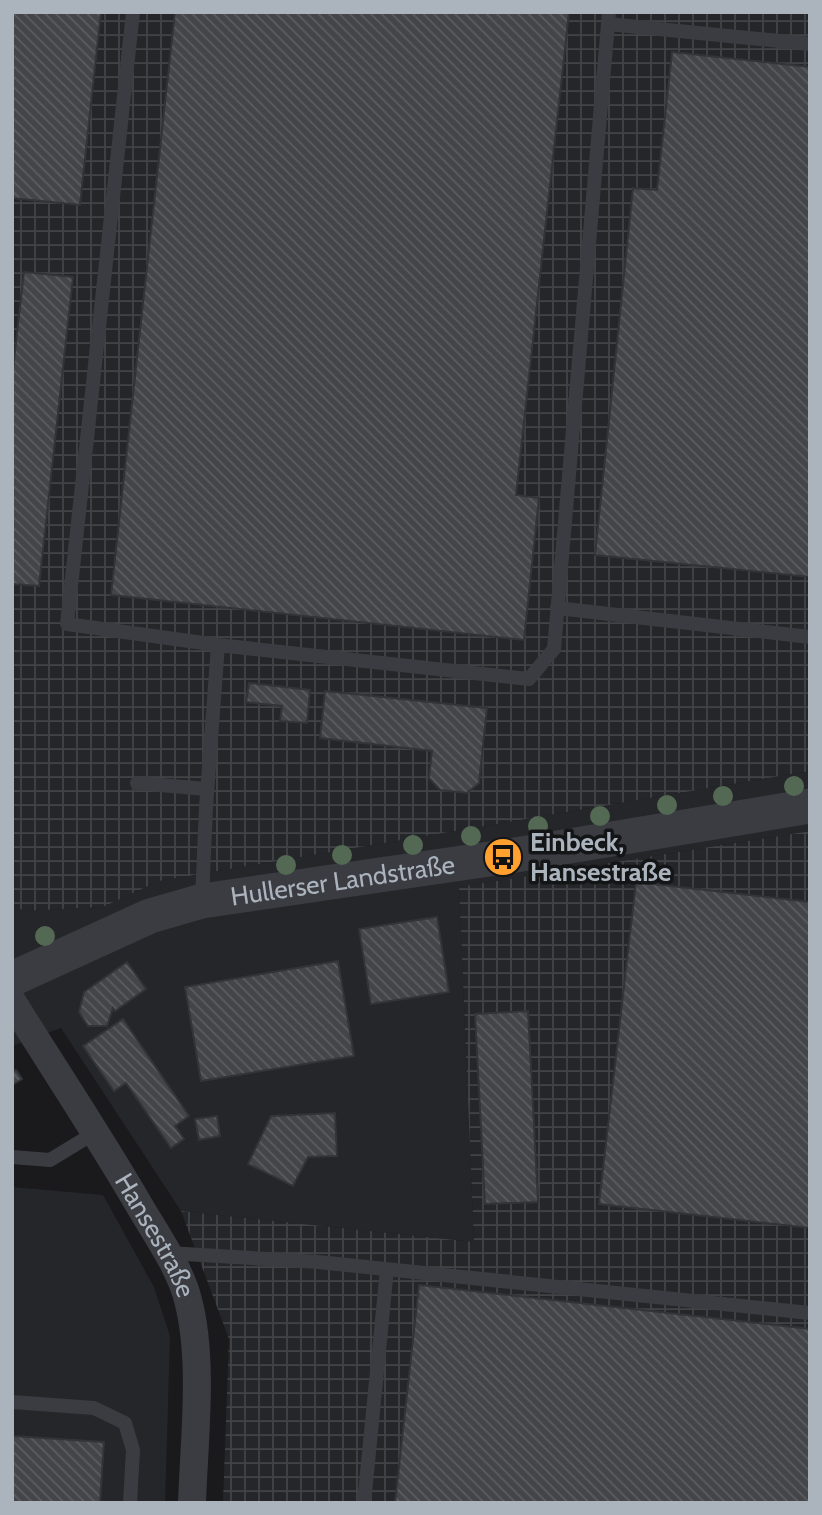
<svg xmlns="http://www.w3.org/2000/svg" width="822" height="1515" font-family="Cabin,sans-serif">
<style>
.built{fill:#252629}
.industrial{fill:url(#industrial-grid)}
.building{fill:url(#building-back-hatch);stroke:#333438;stroke-width:2}
.lines{fill:none;stroke-linecap:round;stroke-linejoin:round}
.service{stroke:#3a3c42;stroke-width:14}
.minor{stroke:#3a3c42;stroke-width:28}
.tertiary{stroke:#3a3c42;stroke-width:35}
.tree{fill:#546954}
.labels{text-anchor:middle;dominant-baseline:central;stroke-width:7;stroke-linejoin:round;paint-order:stroke}
.poi-label{font-size:26px;font-weight:bold;fill:#abb3bd;stroke:#141517;text-anchor:start}
.street-label{font-size:26px;fill:#abb3bd;stroke:#141517}
</style>
<defs>
<pattern id="industrial-grid" width="8" height="8" patternUnits="userSpaceOnUse" patternTransform="scale(1.75)"><rect width="8" height="8" fill="#252629"/><path d="M0 4h8M4 0v8" fill="none" stroke="#424346"/></pattern>
<pattern id="building-back-hatch" width="6" height="6" patternUnits="userSpaceOnUse" patternTransform="scale(1.75)"><rect width="6" height="6" fill="#434549"/><path d="M-1 5l2 2M0 0l6 6M5-1l2 2" fill="none" stroke="#5b5d61"/></pattern>
</defs>
<rect width="100%" height="100%" fill="#1a1a1c"/>
<!-- built -->
<path class="built" d="M810 771V831L459 887 474 1242 181 1211 61 1028 12 1046V902L23 911 103 907 159 881Z
M12 1187 103 1195 154 1287 170 1336 165 1503H12Z"/>
<!-- industrial -->
<path class="industrial" d="M12 12H810V771L159 881 103 907 23 911 12 902Z
M810 831V1503H223L229 1339 181 1211 474 1242 459 887Z"/>
<!-- building -->
<path class="building" d="M12 12H101L80 205 12 198Z
M175 12H569L516 495 539 498 524 640 111 595Z
M672 52 810 67V577L595 555 633 188 657 190Z
M24 272 73 277 39 586 12 584V377Z
M249 683 310 690 307 723 280 721 282 706 246 702Z
M325 691 487 708 479 783 467 793 440 790 429 778 432 751 320 738Z
M636 882 810 902V1228L599 1204Z
M437 917 449 992 371 1004 359 929Z
M338 961 354 1056 201 1081 185 987Z
M127 962 146 989 115 1011 113 1008 107 1026H88L79 1012 84 992Z
M528 1011 538 1202 485 1204 475 1014Z
M123 1019 189 1116 175 1126 184 1139 171 1148 126 1083 114 1091 83 1046Z
M16 1070 22 1079 12 1085V1072Z
M335 1113 337 1156 308 1157 293 1186 248 1164 271 1116Z
M217 1116 220 1136 199 1140 195 1119Z
M419 1285 810 1329V1503H395Z
M12 1436 104 1442 100 1503H12Z"/>
<g class="lines">
<!-- service -->
<path class="service" d="M133 12 67 624 218 645 529 679 554 649 609 12
M608 24 810 44
M557 608 810 637
M137 783 207 789
M202 900 206 807 218 645
M12 1157 50 1160 96 1132
M168 1253 318 1262 810 1313
M12 1402 94 1408 125 1423 133 1450 130 1503
M364 1503 387 1269"/>
<!-- minor -->
<path class="minor" id="s1" d="M12 1001C54 1069 99 1136 139 1205 156 1234 180 1268 188 1300 204 1361 194 1440 192 1503"/>
<!-- tertiary -->
<path class="tertiary" id="s2" d="M12 979 150 916 202 901 503 857 810 806"/>
</g>
<!-- trees -->
<g class="tree">
<circle cx="794" cy="786" r="10"/>
<circle cx="723" cy="796" r="10"/>
<circle cx="667" cy="805" r="10"/>
<circle cx="600" cy="816" r="10"/>
<circle cx="538" cy="826" r="10"/>
<circle cx="471" cy="836" r="10"/>
<circle cx="413" cy="845" r="10"/>
<circle cx="342" cy="855" r="10"/>
<circle cx="286" cy="865" r="10"/>
<circle cx="45" cy="936" r="10"/>
</g>
<!-- icons -->
<defs>
<g id="bus-disc" transform="scale(2.0125)"><circle r="9.5" fill="#ffa02f" stroke="#141517"/><path d="M-5-6H5V4H4V6H2V4H-2V6H-4V4H-5ZM-3.5-4V0h7V-4ZM-3.5 1.2v1.5H-2V1.2ZM2 1.2v1.5H3.5V1.2Z" fill="#111"/></g>
</defs>
<g fill-rule="evenodd">
<use href="#bus-disc" x="503" y="857"/>
</g>
<g class="labels">
<!-- poi labels -->
<g class="poi-label">
<text x="530" y="842">Einbeck,<tspan x="530" dy="30">Hansestraße</tspan></text>
</g>
<!-- street labels -->
<g class="street-label">
<text stroke="none"><textPath href="#s2" startOffset="348">Hullerser Landstraße</textPath></text>
<text stroke="none"><textPath href="#s1" startOffset="275">Hansestraße</textPath></text>
</g>
</g>
<!-- border -->
<rect width="822" height="1515" fill="none" stroke="#abb3bd" stroke-width="28"/>
</svg>
